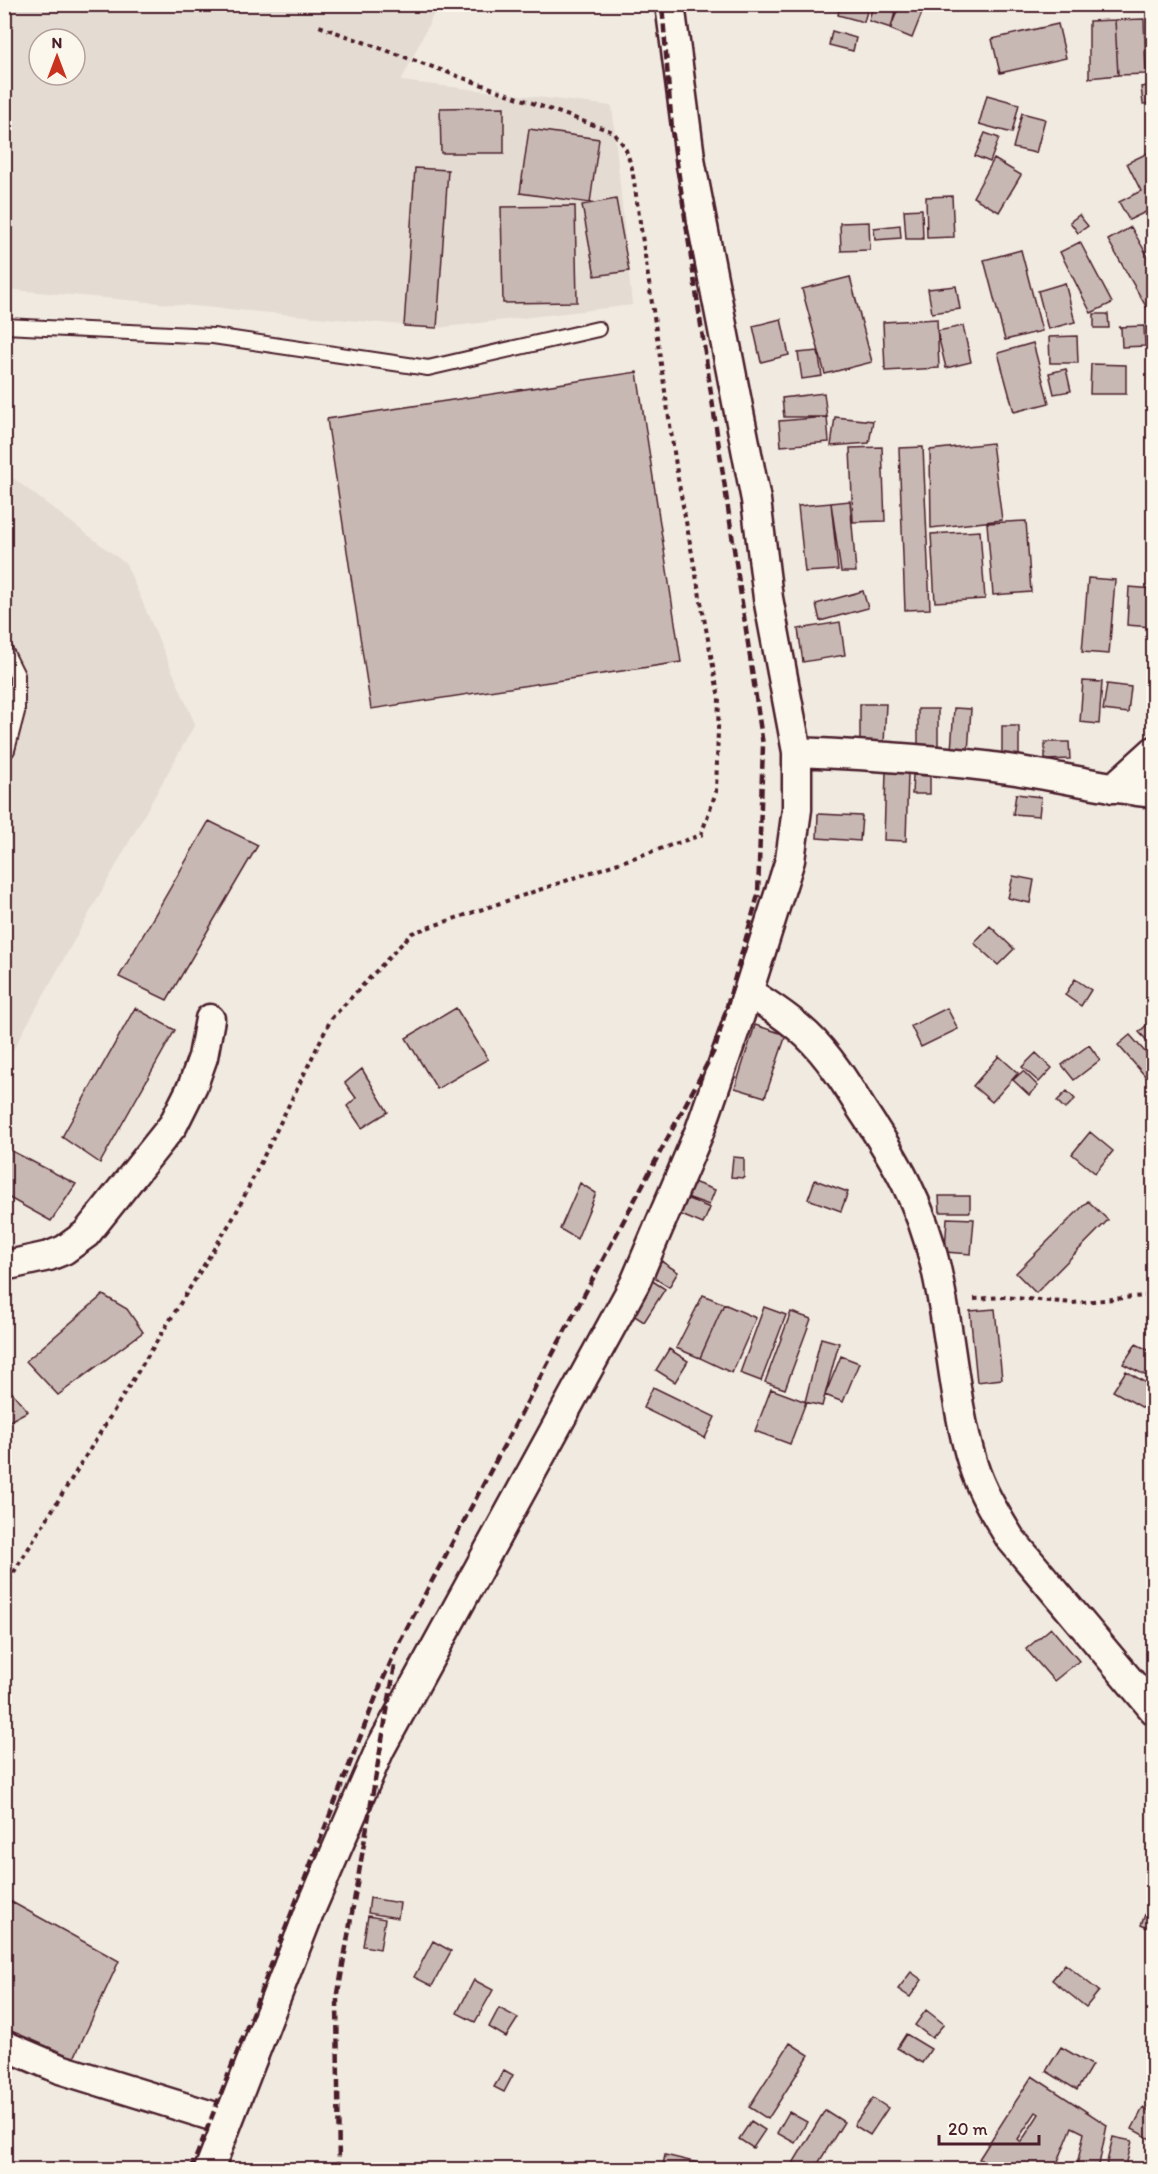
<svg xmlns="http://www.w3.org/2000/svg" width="1158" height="2174" font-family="Itim,sans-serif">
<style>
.built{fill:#e4dbd2;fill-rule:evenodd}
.building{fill:#c8b8b3;stroke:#4a1f2b;stroke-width:1.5;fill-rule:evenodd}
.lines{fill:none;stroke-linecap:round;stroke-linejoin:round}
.lane-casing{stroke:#4a1f2b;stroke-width:18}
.street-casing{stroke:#4a1f2b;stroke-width:33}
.path{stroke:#4a1f2b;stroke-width:4;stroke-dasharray:4.5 4.5;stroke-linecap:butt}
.lane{stroke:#fbf7ec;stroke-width:14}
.street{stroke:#fbf7ec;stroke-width:28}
.rail{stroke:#4a1f2b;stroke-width:4.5;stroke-dasharray:9 4.5;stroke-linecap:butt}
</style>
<rect width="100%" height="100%" fill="#f0eae0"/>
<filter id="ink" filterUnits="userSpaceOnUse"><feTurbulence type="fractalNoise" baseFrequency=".0167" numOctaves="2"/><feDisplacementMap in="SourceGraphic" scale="12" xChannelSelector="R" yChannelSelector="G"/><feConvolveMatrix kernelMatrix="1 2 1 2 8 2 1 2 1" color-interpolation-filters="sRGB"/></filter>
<g filter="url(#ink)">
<!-- built -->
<path class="built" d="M4 5H438L401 81 612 106 632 305 437 328 5 289ZM39 39H75V75H39Z
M5 472 126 564 195 724 5 1064Z"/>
<!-- building -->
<path class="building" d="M840 4H869L864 22 838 15Z
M873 4H897L891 28 869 21Z
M900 4 922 13 912 38 890 29Z
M1144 19 1146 74 1118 75 1115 20Z
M1115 20 1118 75 1089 78V21Z
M1058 24 1066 58 1000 73 992 39Z
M832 31 856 38 853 51 829 45Z
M1154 85V103L1143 104 1141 87Z
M987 95 1019 104 1012 133 979 124Z
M504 107V153H441L440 108Z
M1022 113 1045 119 1036 153 1013 148Z
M529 129 599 139 590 203 520 193Z
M985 133 999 138 990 162 975 156Z
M1154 150V208L1129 220 1119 202 1141 191 1127 163Z
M994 159 1021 175 999 212 973 197Z
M415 168 448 170 437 328 404 326Z
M952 196 954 237 927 238 926 197Z
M616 199 629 271 595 276 582 205Z
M575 206 577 302 503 303 501 207Z
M922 209 923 239H906L904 210Z
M1079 215 1088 226 1078 233 1070 222Z
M869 222 870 250 841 251 840 223Z
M900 225 901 238 875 240 874 228Z
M1131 227 1154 267V314L1151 315 1108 240Z
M1080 242 1112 303 1091 313 1060 252Z
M1021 250 1042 331 1005 340 984 260Z
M850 277 872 362 825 374 802 289Z
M1065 283 1075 322 1048 329 1038 291Z
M956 286 960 309 932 313 928 289Z
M1094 314H1108L1109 328H1094Z
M781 319 789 355 761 362 753 326Z
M937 319 939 368 885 371 883 322Z
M963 326 971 362 946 368 937 331Z
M1144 326 1145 346 1122 347 1121 328 1118 327Z
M1077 336 1078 363H1050L1049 337Z
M1033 343 1049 403 1014 412 998 353Z
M818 351 822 376 802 379 798 353Z
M1091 364 1126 365V394H1090Z
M1066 369 1071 391 1054 394 1049 373Z
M637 372 681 662 371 709 327 419Z
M824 393 827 417H784L782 398Z
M827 417 829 442 781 446 779 421Z
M835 417 873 421 869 443 831 446Z
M992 443 1002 520 931 528 930 450Z
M882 447 885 521 853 522 850 448Z
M923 447 930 609 905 610 899 448Z
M850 501 856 572H841L831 503Z
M831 503 838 570 805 572 798 506Z
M1026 521 1031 592 993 595 987 523Z
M980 531 985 599 935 602 931 534Z
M1088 578 1115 580 1109 654 1082 652Z
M1129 587 1154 589 1151 627 1127 625Z
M863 591 868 608 820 621 816 604Z
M840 622 845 655 803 662 798 629Z
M1083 681 1102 682 1099 724 1080 722Z
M1107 684 1131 687 1128 713 1103 710Z
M860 704H886L884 743 860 742Z
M954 708 971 709 968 752 951 751Z
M918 709H938V746H918Z
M1002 726H1019V757H1002Z
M1045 742H1069L1070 759 1045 760Z
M886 772 908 773 906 841 884 840Z
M913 775 930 776V794H912Z
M1016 794 1041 797 1039 816 1013 814Z
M818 814 862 816 860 841 817 838Z
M209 821 258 845 167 1000 119 977Z
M1013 876 1034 880 1030 903 1008 898Z
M1150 915H1154V935L1147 934Z
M990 926 1014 949 998 965 974 943Z
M1075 979 1091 990 1081 1006 1065 995Z
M135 1008 175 1030 100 1163 62 1137Z
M456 1008 488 1059 437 1089 406 1038Z
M947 1008 958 1029 921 1047 911 1026Z
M1152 1020 1154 1022V1048L1139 1032Z
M755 1025 786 1035 765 1097 735 1088Z
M1130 1035 1154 1062V1086L1118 1045Z
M1089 1045 1100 1060 1074 1080 1062 1065Z
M1036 1053 1052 1068 1039 1082 1022 1067Z
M999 1056 1018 1073 992 1102 973 1086Z
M362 1069 388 1112 362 1128 347 1106 356 1098 345 1083Z
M1023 1071 1038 1086 1029 1095 1013 1080Z
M1067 1091 1075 1099 1065 1109 1057 1101Z
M1090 1132 1113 1151 1095 1173 1072 1154Z
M4 1147 76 1184 51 1221 4 1195Z
M733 1157 744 1158V1178L731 1177Z
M815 1180 848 1192 841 1211 808 1199Z
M693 1182 715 1190 709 1205 687 1197Z
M580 1183 596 1193 577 1239 560 1229Z
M939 1196H970V1212H940Z
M686 1198 710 1208 703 1224 679 1214Z
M1088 1201 1108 1220 1036 1293 1016 1273Z
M947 1218 974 1219 971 1254 945 1252Z
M661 1261 678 1272 669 1287 651 1276Z
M651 1280 665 1289 644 1322 630 1313Z
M103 1295 127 1309 143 1332 58 1395 26 1361Z
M703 1295 724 1304 700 1358 676 1348Z
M724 1304 756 1318 732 1373 700 1358Z
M764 1307 786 1315 761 1381 740 1373Z
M995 1309 1002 1379 977 1382 970 1311Z
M791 1312 811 1319 785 1389 765 1382Z
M821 1338 839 1343 822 1406 805 1402Z
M1136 1344 1154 1353 1153 1379 1123 1364Z
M669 1349 688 1361 675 1382 656 1370Z
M841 1356 859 1363 843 1402 825 1395Z
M1126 1371 1154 1388V1396L1145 1409 1113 1391Z
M4 1383 28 1411 6 1423 4 1421Z
M653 1387 715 1417 705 1438 643 1408Z
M771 1389 806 1402 790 1444 755 1431Z
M1051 1628 1079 1661 1054 1681 1026 1649Z
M1153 1893H1154V1931L1141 1925Z
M370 1898 400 1903 398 1918 368 1913Z
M8 1900 119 1961 68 2071 4 2038V1907Z
M368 1916 385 1919 380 1949 363 1946Z
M433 1941 451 1951 432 1986 414 1977Z
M1065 1964 1099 1991 1086 2007 1052 1980Z
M911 1972 922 1980 910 1997 898 1989Z
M474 1980 493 1990 475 2022 457 2013Z
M499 2008 518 2018 506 2037 489 2027Z
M926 2010 944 2024 932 2038 915 2025Z
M906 2034 931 2049 922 2063 897 2048Z
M790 2043 809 2055 768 2119 749 2107Z
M1061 2047 1092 2065 1077 2090 1046 2071Z
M504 2070 513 2075 504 2092 494 2087Z
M1032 2076 1107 2125 1098 2170H1076L1084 2133 1072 2127 1057 2164 1072 2170H1005L979 2159ZM1036 2112 1039 2114 1021 2142 1018 2139Z
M873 2098 888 2108 870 2135 854 2125Z
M1143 2108 1154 2114V2141L1132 2129Z
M825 2110 844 2122 814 2170H789Z
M789 2112 807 2122 795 2143 777 2133Z
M751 2121 765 2130 753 2148 739 2139Z
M1113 2137 1132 2141 1125 2170H1105Z
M665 2155 719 2168V2170H662Z"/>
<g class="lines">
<!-- lane casing -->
<g class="lane-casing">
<path id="lane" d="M4 326 213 336 428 368 598 329
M4 649 17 675V712L7 750 4 753"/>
</g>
<!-- street casing -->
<g class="street-casing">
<path id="street" d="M797 752C868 755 938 759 1008 769 1057 776 1105 788 1154 793
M1113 788 1154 751
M748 992C769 1005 789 1018 807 1035 829 1056 845 1082 861 1108 895 1159 921 1203 935 1264 951 1330 953 1400 973 1465 981 1491 996 1515 1010 1538L1154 1710
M4 1266 49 1256 64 1250 86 1234 173 1125 193 1085 203 1057 210 1019
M4 2045 60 2069 212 2116 227 2123
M209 2170 309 1913 380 1749 635 1283 700 1130 748 992 790 860 797 809V752L768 598 756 500 691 165 670 4"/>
</g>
<!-- path -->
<path class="path" d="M974 1299 1004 1297 1073 1303 1154 1295
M4 1588 235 1215 331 1019 412 933 701 835 716 792 719 698 678 479 632 168 625 147 613 132 316 25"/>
<!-- lane -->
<use href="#lane" class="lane"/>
<!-- street -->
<use href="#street" class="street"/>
<!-- rail -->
<path class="rail" d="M191 2170 381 1684 400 1641 715 1049 758 895 763 745 672 129 662 4
M339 2170 337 1999 395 1665"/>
</g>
</g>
<!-- margin -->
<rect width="1158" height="2174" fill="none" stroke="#fbf7ec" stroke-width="24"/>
<rect x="12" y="12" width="1134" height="2150" fill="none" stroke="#4a1f2b" stroke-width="2" filter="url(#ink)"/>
<!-- north arrow -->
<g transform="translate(57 57)"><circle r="28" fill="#fbf7ec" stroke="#b4a19f" stroke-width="1.5"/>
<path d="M0-4.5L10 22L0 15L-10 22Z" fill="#c8321e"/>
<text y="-9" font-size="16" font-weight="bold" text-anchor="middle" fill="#4a1f2b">N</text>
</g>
<!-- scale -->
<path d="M939 2135v9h100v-9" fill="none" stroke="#4a1f2b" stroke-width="3"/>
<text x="948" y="2135" font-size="18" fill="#4a1f2b" stroke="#fbf7ec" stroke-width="4.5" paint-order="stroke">20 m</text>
</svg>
